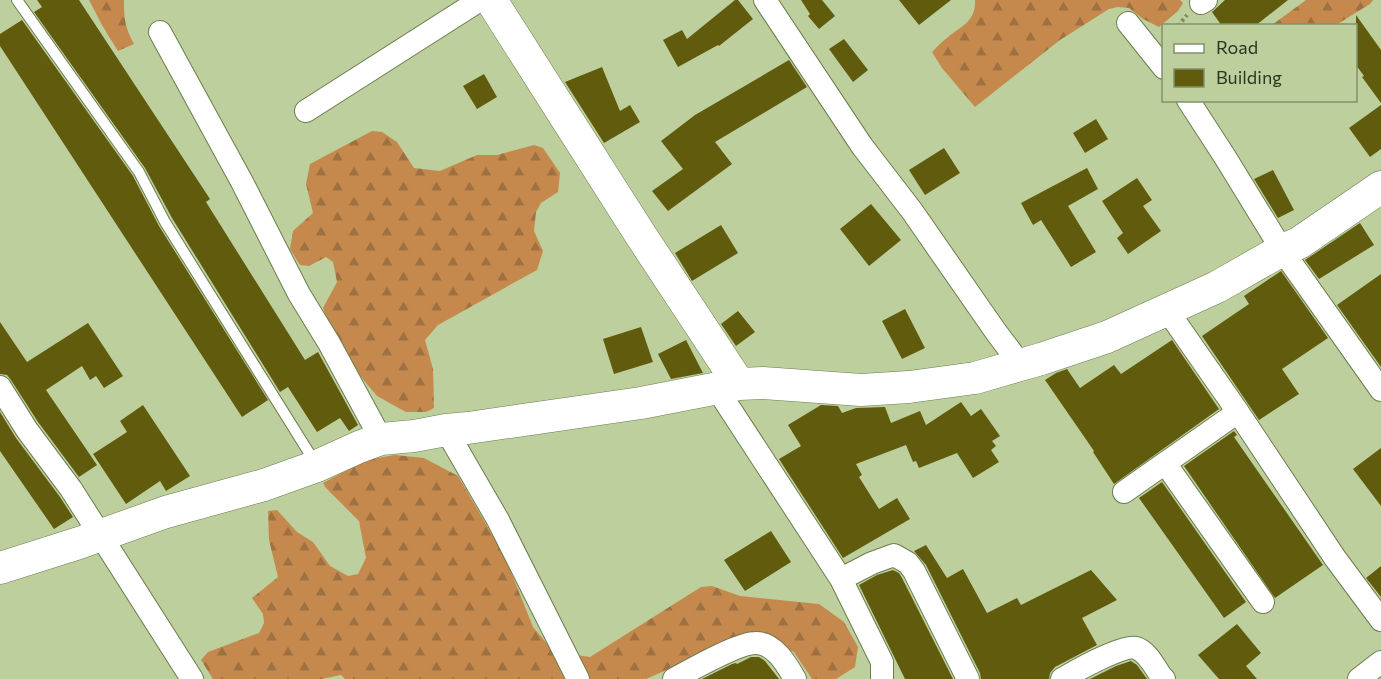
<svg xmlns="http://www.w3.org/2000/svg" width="1381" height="679" font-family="Commissioner,sans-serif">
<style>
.forest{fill:url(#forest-firs)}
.building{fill:#615b0e}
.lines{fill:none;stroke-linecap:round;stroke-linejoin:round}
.lane-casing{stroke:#6c7d4e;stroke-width:12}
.street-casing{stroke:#6c7d4e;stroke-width:24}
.secondary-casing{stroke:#6c7d4e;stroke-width:33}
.path{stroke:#7d8b66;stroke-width:4;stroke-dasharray:3 3;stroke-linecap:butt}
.lane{stroke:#fff;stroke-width:10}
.street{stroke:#fff;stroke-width:22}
.secondary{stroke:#fff;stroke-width:32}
</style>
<defs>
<pattern id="forest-firs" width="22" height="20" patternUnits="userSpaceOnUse" patternTransform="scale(1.5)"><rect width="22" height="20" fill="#c5894d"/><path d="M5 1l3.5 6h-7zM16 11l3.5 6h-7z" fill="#a07140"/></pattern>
</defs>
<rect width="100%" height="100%" fill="#bccf9c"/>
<!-- forest -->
<path class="forest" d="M89 0H124C124 19 125 27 134 44L118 51 102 25Z
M975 0H1180L1183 3 1178 11 1159 27 1143 19 1129 8 1118 7 1109 9 1060 40 975 107 942 68 932 52C937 47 941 42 947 38 961 26 976 22 975 0Z
M1306 0H1373L1370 4 1336 25H1272Z
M372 131 382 132 397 142 414 168 440 171 477 155H497L534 145 543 148 560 173 558 192 541 203 536 212 534 231 543 251 537 270 438 325 425 340 433 369 434 408 426 412H406L377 396 336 347 323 308 337 282 333 262 326 257 309 266 300 265 290 249 293 231 313 213 306 184 310 164Z
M395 455 424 458 458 476 505 557 533 627 554 652 590 657 701 587 712 586 740 596 819 604 844 622 858 647 855 667 836 679H812L794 652 758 638 714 649 646 679H345L341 675 322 679H213L201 660 208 652 259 633 264 623 263 614 252 598 278 577 269 540 268 511 277 510 297 532 313 542 330 566 348 576 358 574 366 558 359 521 326 488 323 483 366 460Z"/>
<!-- building -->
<path class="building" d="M37 0H79L210 199 206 202 305 360 318 352 358 425 349 431 340 418 317 432 288 387 280 392 172 218 145 168 34 12 42 7Z
M735 0H738L753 19 719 46 718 45 678 67 663 40 682 30 687 39Z
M801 0H822L835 16 819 29 808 16 810 14Z
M899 0H951L919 25Z
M1225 0H1288L1255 26H1222L1212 12Z
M1356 15 1381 50V103L1362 77 1364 76 1356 65Z
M22 20 133 176 159 226 268 400 242 417 0 46V34Z
M844 39 868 70 853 82 829 49Z
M789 60 807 87 715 142 732 164 668 211 652 191 683 169 661 141 695 115Z
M602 67 620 111 630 105 640 122 604 143 565 82Z
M484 74 497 97 477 109 463 86Z
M1381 105V149L1370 157 1349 128Z
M1096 119 1108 139 1085 153 1073 133Z
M944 148 960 173 925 195 909 170Z
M1087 168 1098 189 1068 206 1096 252 1071 267 1041 220 1033 225 1021 203Z
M1273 170 1294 210 1278 218 1254 179Z
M1137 178 1152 200 1143 206 1161 231 1128 254 1117 238 1123 233 1102 201Z
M871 204 901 240 869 266 840 229Z
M1360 223 1374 245 1319 279 1305 260Z
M721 225 738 253 692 281 675 253Z
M1281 271 1328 338 1282 369 1299 394 1259 420 1202 336 1249 304 1244 296Z
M1381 274V367L1337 305Z
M905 309 925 348 902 359 882 321Z
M738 311 755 332 736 346 721 324Z
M0 322 27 362 88 323 123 376 104 388 96 376 90 380 82 366 46 390 97 465 79 477 38 422 11 380 7 375 0 374Z
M641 327 653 362 614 374 603 339Z
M686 340 703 373 671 379 658 354Z
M1172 340 1219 409 1114 484 1093 452 1094 451 1045 380 1056 373 1067 369 1080 388 1114 365 1121 374Z
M961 402 971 416 981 409 1000 436 992 441 996 446 991 450 999 462 973 478 957 453 919 468 916 461 913 462 906 445 856 464 862 475 859 477 879 509 897 498 910 519 843 558 779 459 801 446 788 425 821 405 838 406 842 413 856 408 885 407 891 423 920 411 926 425Z
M143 405 190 476 166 491 160 481 126 504 93 454 127 432 120 421Z
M0 412 16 438 60 497 73 517 54 529 0 451Z
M1234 431 1237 435 1234 437 1323 565 1275 598 1184 466Z
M1381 448V506L1353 469Z
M1162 482 1246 602 1224 618 1139 498Z
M771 531 791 562 745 591 724 560Z
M926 545 947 578 963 569 987 613 1017 598 1021 605 1091 570 1117 600 1082 618 1097 645 1055 667 1050 673 1049 679H981L980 673 926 565 914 551Z
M1381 566V597L1366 578Z
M893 570 899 573 902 578 953 679H905L859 585 877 575Z
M1237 624 1261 653 1246 666 1257 679H1219L1198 655Z
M751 657H759L765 661 779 679H702L732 664 736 663 737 664Z
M1131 661 1137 665 1147 679H1090L1116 666Z"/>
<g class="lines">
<!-- lane casing -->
<g class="lane-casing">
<path id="lane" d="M17 0 139 172 165 222 316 464"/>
</g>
<!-- street casing -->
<g class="street-casing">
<path id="street" d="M765 0 862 146 912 211 996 332 1021 365
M1201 3 1206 0
M1128 23 1164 68
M160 32 242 182 299 294 329 343 381 439
M1188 100 1225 157 1282 250 1381 390
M306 111 480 0
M1167 310 1238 412 1335 558 1381 620
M0 387 27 430 71 489 192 679
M717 389 841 579 882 662V679
M446 430 498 520 578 679
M1165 463 1263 602
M1124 492 1238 412
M841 579 872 563 894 555 908 563 914 571 968 679
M674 679C691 670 738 643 755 643 774 642 787 665 795 679
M1062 679C1074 672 1125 643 1136 648 1148 652 1154 666 1161 676L1164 679
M1359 679 1381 662"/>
</g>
<!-- secondary casing -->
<g class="secondary-casing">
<path id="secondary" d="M491 0 640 234 739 384
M0 568 79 543 166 512 264 485 317 466 359 447 381 439 414 436 446 430 468 428 641 403 739 384 763 383 861 390 909 387 975 378 1041 359 1107 337 1217 287 1282 250 1299 243 1381 187"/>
</g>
<!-- path -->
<path class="path" d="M1178 26 1187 15"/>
<!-- lane -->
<use href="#lane" class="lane"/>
<!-- street -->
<use href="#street" class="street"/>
<!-- secondary -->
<use href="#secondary" class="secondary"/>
</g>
<!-- legend -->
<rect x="1162" y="24" width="195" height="78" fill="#bccf9c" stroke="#83916a" stroke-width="1.5"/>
<rect x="1174" y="44" width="30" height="9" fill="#ffffff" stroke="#83916a" stroke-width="1.5"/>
<text x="1216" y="54" font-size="18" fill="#2d3420">Road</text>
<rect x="1174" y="69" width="30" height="18" fill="#615b0e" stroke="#83916a" stroke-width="1.5"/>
<text x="1216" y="84" font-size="18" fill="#2d3420">Building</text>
</svg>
